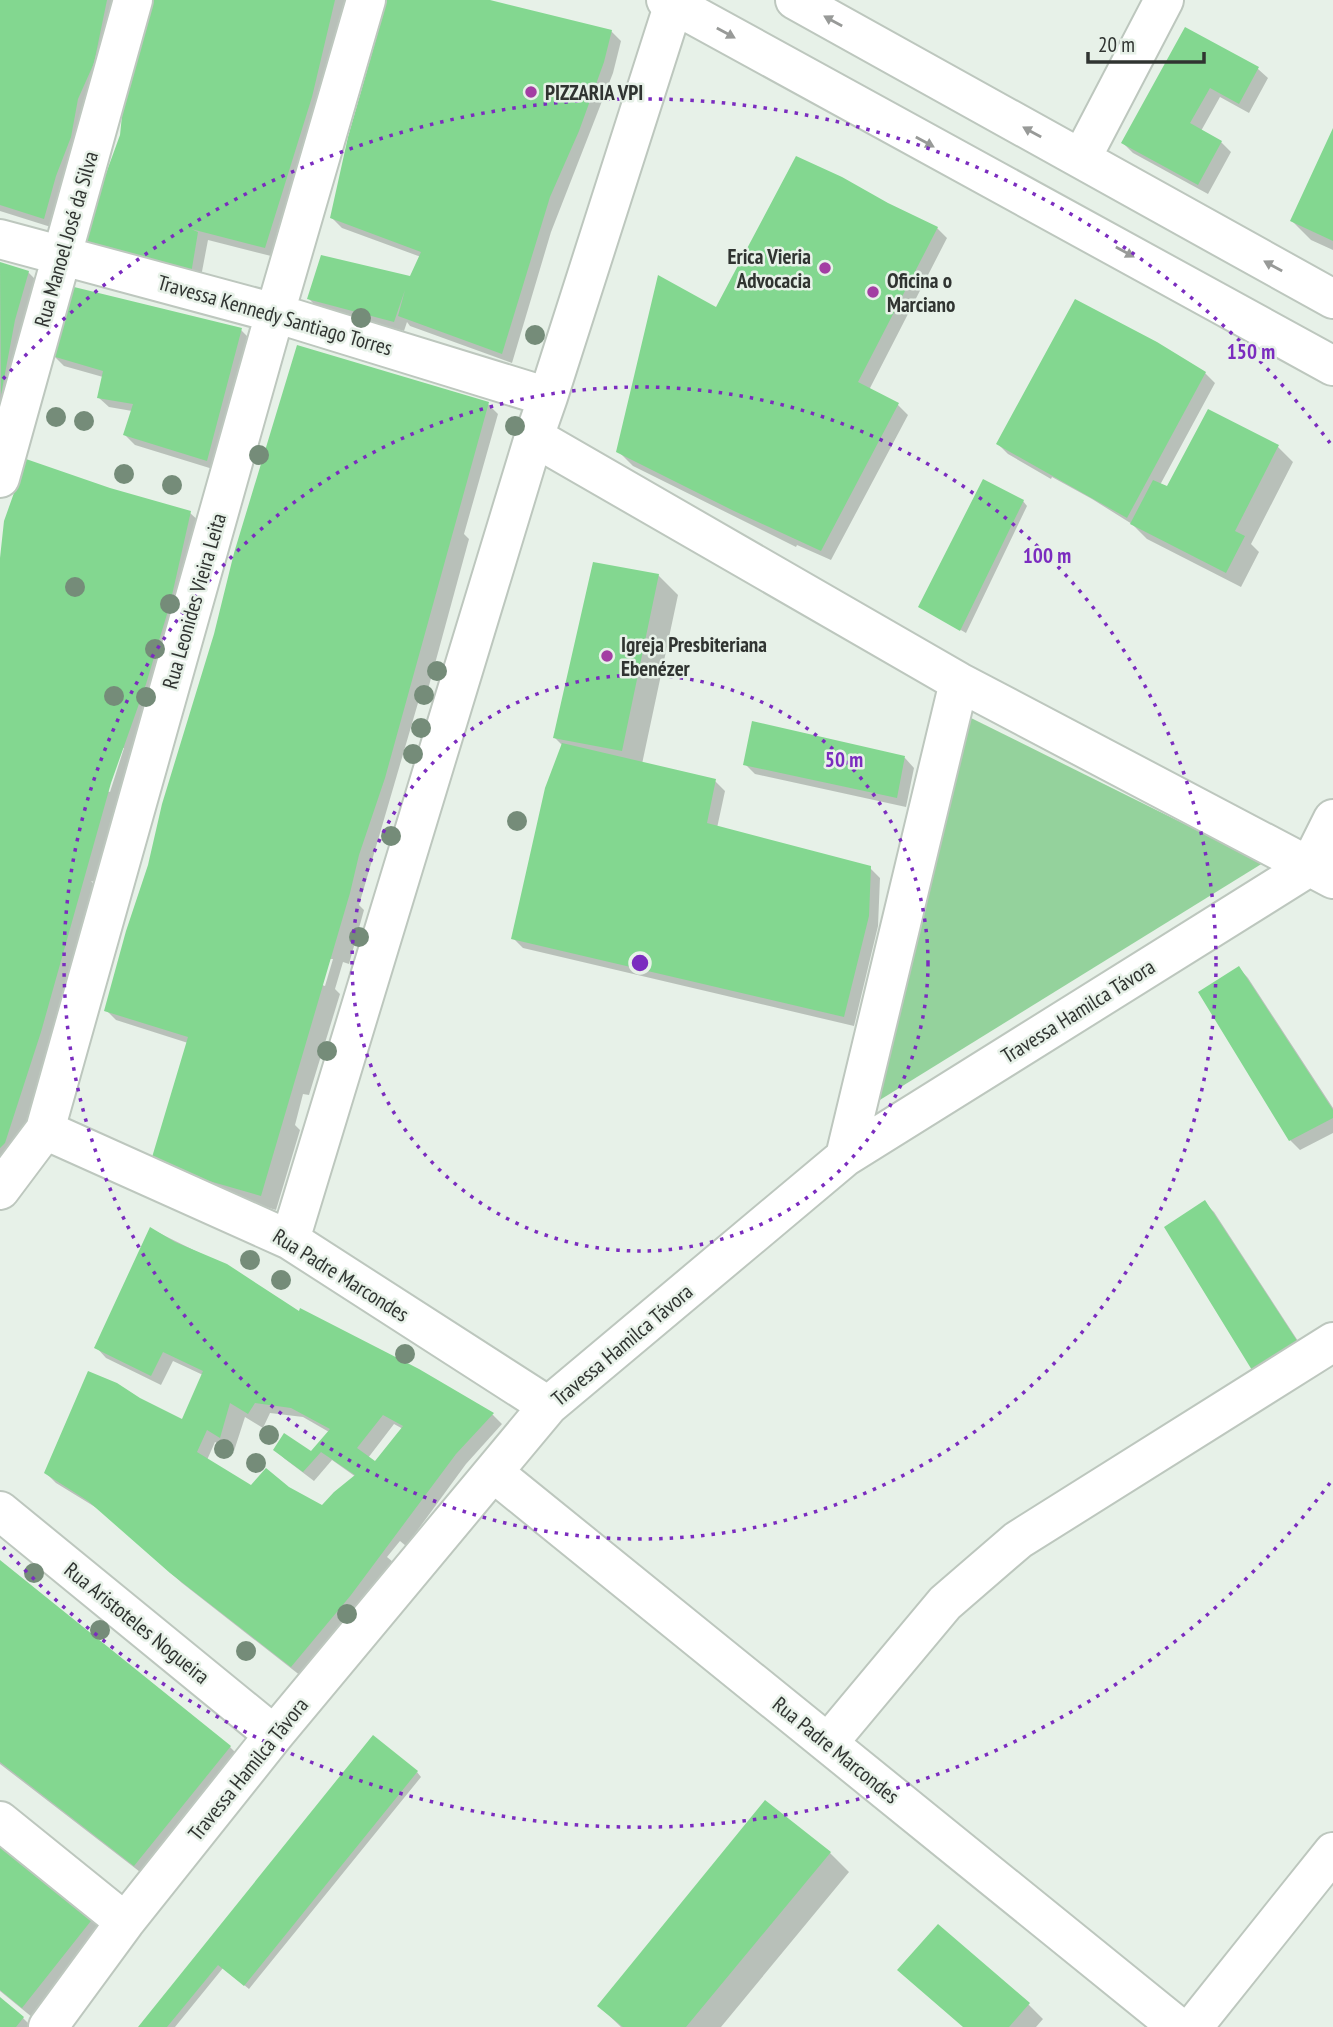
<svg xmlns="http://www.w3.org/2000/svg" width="1333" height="2027" font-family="'PT Sans Narrow',sans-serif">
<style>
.green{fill:#94d29c}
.shadow{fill:#0003;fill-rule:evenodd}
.building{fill:#83d790;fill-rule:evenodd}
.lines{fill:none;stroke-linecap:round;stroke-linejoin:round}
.street-casing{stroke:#bdc7be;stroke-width:42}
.street{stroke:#fff;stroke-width:38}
.tree{fill:#758c79}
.oneway{fill:#989a98}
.ring{fill:none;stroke:#7b2cbf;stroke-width:3.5;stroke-dasharray:3.5 7}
.poi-dot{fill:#a33ea3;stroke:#e7f1e8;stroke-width:2.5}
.labels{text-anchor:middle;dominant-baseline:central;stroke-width:5;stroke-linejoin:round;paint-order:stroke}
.poi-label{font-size:21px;font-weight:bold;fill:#303431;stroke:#e7f1e8;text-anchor:start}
.street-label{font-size:21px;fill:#303431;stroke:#e7f1e8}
.centre{fill:#7b2cbf;stroke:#e7f1e8;stroke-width:3.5}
.ring-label{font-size:21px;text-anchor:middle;font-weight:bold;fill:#7b2cbf;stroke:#e7f1e8;stroke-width:5;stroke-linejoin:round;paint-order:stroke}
</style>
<rect width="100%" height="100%" fill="#e7f1e8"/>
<!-- green -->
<path class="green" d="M969 717 1263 863 875 1103Z"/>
<!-- shadow -->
<path class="shadow" d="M0 0H120L54 228 0 211Z
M153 0H349L275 257 208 240 200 282 96 251 86 241 121 136Z
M389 0H484L611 31 621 41 613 73 551 232 512 363 410 326 407 322 404 331 318 308 309 299 411 278 421 257 342 228 332 218Z
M1186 29 1258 69 1268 78 1249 113 1220 97 1201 131 1221 142 1231 152 1208 194 1133 153 1123 143Z
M1333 132V250L1311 240 1292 221Z
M887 204 937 228 947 238 869 390 898 405 908 415 831 560 797 545 796 547 633 466 618 451 717 310Z
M0 264 28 272 38 282 0 444Z
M241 330 251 340 216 470 135 445 125 435 132 411 109 407 99 398 103 377 64 366 54 356Z
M1205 373 1215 383 1160 485 1168 489 1209 411 1278 447 1293 462 1251 544 1259 552 1241 587 1147 539 1132 524 1092 499 1052 477 1051 479 1008 454 998 444Z
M488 404 498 414 464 534 469 539 424 704 418 703 359 905 364 910 349 964 343 962 335 989 340 994 309 1095 303 1094 295 1125 300 1130 276 1210 167 1178 188 1043 116 1020 106 1010ZM330 959H333L325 986 322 985Z
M109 489 190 513 200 522 97 883 91 881 105 895 20 1157 0 1167V564ZM121 748H124L110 792 107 791Z
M1023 501 1027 506 966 633 923 608Z
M658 575 678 595 642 764 715 781 725 791 717 828 870 868 880 878 878 926 854 1026 523 948 513 938 563 746 555 738Z
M905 758 914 768 906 807 755 774 745 764Z
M1239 968 1248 978 1333 1108V1133L1300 1150 1290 1140Z
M1204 1202 1214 1212 1311 1361 1266 1384Z
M151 1229 226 1266 299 1314 418 1371 493 1415 502 1424 466 1464 406 1546 400 1541 387 1557 393 1562 306 1680 182 1583 100 1510 56 1483 46 1473 183 1421 203 1375 173 1361 161 1385 106 1358 97 1348ZM270 1413 303 1417 329 1432 311 1454 275 1450 285 1459 314 1481 332 1460 356 1477 322 1507 288 1488 251 1487 207 1460 215 1442 234 1451 245 1417 263 1428ZM394 1424 403 1429 375 1463 368 1458Z
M0 1563 230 1747 245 1762 144 1875 0 1764Z
M417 1772 421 1777 249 1989 223 1968 175 2027H140Z
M766 1802 830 1853 849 1872 721 2027H621L599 2006Z
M0 1838 112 1928 38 2022 0 1991Z
M0 1999 23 2018 32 2027H0Z
M1028 2004 1043 2019 1036 2027H963Z"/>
<!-- building -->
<path class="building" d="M0 0H107L94 63 78 99 71 137 56 176 44 219 0 205Z
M152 0H335L312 97 265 248 191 229 198 232 191 274 84 241 96 201 120 135 123 106Z
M387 0H490L612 30 604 62 579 131 550 197 502 354 398 316 405 290 394 322 307 299 321 255 410 276 421 252 330 218 348 137Z
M1185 27 1259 67 1239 104 1210 88 1190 123 1222 141 1198 185 1121 143Z
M1333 128V241L1290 221Z
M796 156 842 177 888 203 938 227 858 382 899 403 821 551 734 511 616 452 658 275 716 307Z
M0 262 29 271 15 320 1 395Z
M74 287 242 328 207 461 123 435 133 404 97 398 103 371 52 356Z
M1075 299 1157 342 1206 372 1127 518 996 444Z
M297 345 489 402 385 778 359 855 350 893 261 1196 150 1164 188 1037 104 1011 126 931 148 865 162 804 214 634 234 553Z
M1208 409 1279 445 1235 531 1245 536 1226 573 1130 524 1153 480 1167 486Z
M26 459 110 488 191 511 170 604 146 684 111 783 41 1032 5 1143 0 1148V558L4 521Z
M983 479 1024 500 960 631 918 607Z
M593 562 659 574 622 751 553 738Z
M752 721 905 756 897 798 743 765Z
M562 743 716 779 707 823 871 866 869 916 844 1017 511 939 545 788Z
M1239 966 1333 1110V1118L1289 1141 1198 992Z
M1205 1200 1303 1350 1255 1375 1164 1227Z
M150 1227 175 1242 227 1264 299 1311 300 1308 419 1369 494 1413 456 1454 351 1595 291 1667 170 1573 88 1501 44 1473 88 1371 117 1383 140 1398 182 1419 203 1371 163 1352 151 1376 94 1348ZM230 1403 248 1414 255 1403 291 1408 330 1429 311 1451 284 1433 273 1450 303 1472 321 1452 355 1475 334 1492 322 1505 289 1487 266 1468 251 1485 197 1452 207 1430 220 1438ZM383 1415 403 1426 375 1461 357 1448Z
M0 1560 231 1746 134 1866 0 1762Z
M373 1735 418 1771 244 1986 218 1965 167 2027H138Z
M765 1800 831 1852 686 2027H623L597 2006Z
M0 1836 98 1912 22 2008 0 1990Z
M938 1924 1030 2003 1009 2027H963L897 1970Z
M0 1997 24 2017 16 2027H0Z"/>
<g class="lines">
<!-- street casing -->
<g class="street-casing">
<path id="street" d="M666 0 1333 366
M795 0 1333 299
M1081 159 1164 0
M0 239 275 313 548 397
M534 437 959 682 1333 879
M0 478 133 0
M45 1130 290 1240 548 1406
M845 1157 959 682
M0 1190 45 1130 275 313 366 0
M290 1240 534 437 548 397 675 0
M494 1473 1178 2027
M0 1511 274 1735
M828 1743 945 1603 1018 1540 1333 1342
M0 1821 125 1922
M48 2027 125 1922 274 1735 548 1406 845 1157 1309 867 1333 819
M1193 2027 1333 1852"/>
</g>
<!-- street -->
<use href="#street" class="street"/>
</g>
<!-- trees -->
<g class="tree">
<circle cx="361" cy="318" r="10"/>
<circle cx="535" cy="335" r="10"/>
<circle cx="56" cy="417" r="10"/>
<circle cx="84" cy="421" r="10"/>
<circle cx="515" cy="426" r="10"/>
<circle cx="259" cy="455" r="10"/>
<circle cx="124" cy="474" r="10"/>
<circle cx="172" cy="485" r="10"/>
<circle cx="75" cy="587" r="10"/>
<circle cx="170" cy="604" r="10"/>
<circle cx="155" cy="649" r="10"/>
<circle cx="437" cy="671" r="10"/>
<circle cx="424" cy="695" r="10"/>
<circle cx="114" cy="696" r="10"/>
<circle cx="146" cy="697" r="10"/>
<circle cx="421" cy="728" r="10"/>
<circle cx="413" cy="754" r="10"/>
<circle cx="517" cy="821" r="10"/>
<circle cx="391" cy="836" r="10"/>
<circle cx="359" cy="937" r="10"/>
<circle cx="327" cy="1051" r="10"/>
<circle cx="250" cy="1260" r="10"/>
<circle cx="281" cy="1280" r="10"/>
<circle cx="405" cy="1354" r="10"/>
<circle cx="269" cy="1435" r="10"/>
<circle cx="224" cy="1449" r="10"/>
<circle cx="256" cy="1463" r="10"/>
<circle cx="34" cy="1573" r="10"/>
<circle cx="347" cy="1614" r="10"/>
<circle cx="100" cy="1630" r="10"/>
<circle cx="246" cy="1651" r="10"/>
</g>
<!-- one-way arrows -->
<defs><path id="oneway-solid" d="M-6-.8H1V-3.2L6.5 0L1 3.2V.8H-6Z" transform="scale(1.75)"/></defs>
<g class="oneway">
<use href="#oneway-solid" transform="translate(833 21) rotate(-151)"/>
<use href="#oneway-solid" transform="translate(726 33) rotate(29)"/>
<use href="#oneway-solid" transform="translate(1032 132) rotate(-151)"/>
<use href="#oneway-solid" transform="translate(925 142) rotate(29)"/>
<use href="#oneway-solid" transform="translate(1125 252) rotate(29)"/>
<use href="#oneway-solid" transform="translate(1273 266) rotate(-151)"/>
</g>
<!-- distance rings -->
<g class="ring">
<circle cx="640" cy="963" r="288"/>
<circle cx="640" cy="963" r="576"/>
<path d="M1330 1483A864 864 0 0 1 3 1547M3 379A864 864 0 0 1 1330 443"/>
</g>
<!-- markers -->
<g class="poi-dot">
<circle cx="531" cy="92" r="7"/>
<circle cx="825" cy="268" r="7"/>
<circle cx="873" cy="292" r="7"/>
<circle cx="607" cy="656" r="7"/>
</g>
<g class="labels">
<!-- poi labels -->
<g class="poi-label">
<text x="545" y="92">PIZZARIA VPI</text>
<text x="811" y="256" text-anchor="end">Erica Vieria<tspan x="811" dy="24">Advocacia</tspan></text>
<text x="887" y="280">Oficina o<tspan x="887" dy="24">Marciano</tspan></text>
<text x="621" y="644">Igreja Presbiteriana<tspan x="621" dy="24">Ebenézer</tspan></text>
</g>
<!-- street labels -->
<g class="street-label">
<text transform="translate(66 239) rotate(-74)">Rua Manoel José da Silva</text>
<text transform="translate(275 315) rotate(16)">Travessa Kennedy Santiago Torres</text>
<text transform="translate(194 601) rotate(-74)">Rua Leonides Vieira Leita</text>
<text transform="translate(1078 1011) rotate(-32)">Travessa Hamilca Távora</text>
<text transform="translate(341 1275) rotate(32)">Rua Padre Marcondes</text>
<text transform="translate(622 1345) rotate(-40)">Travessa Hamilca Távora</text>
<text transform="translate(137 1623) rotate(39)">Rua Aristoteles Nogueira</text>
<text transform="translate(836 1750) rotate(39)">Rua Padre Marcondes</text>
<text transform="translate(248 1769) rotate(-51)">Travessa Hamilca Távora</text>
</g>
</g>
<circle cx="640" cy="963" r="10" class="centre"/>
<g class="ring-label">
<text x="1251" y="359">150 m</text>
<text x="1047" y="563">100 m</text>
<text x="844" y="767">50 m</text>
</g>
<!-- scale -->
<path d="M1088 52v10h116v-10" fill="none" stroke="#303431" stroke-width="3.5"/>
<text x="1098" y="52" font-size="21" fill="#303431" stroke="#e7f1e8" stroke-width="5" paint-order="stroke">20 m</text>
</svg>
